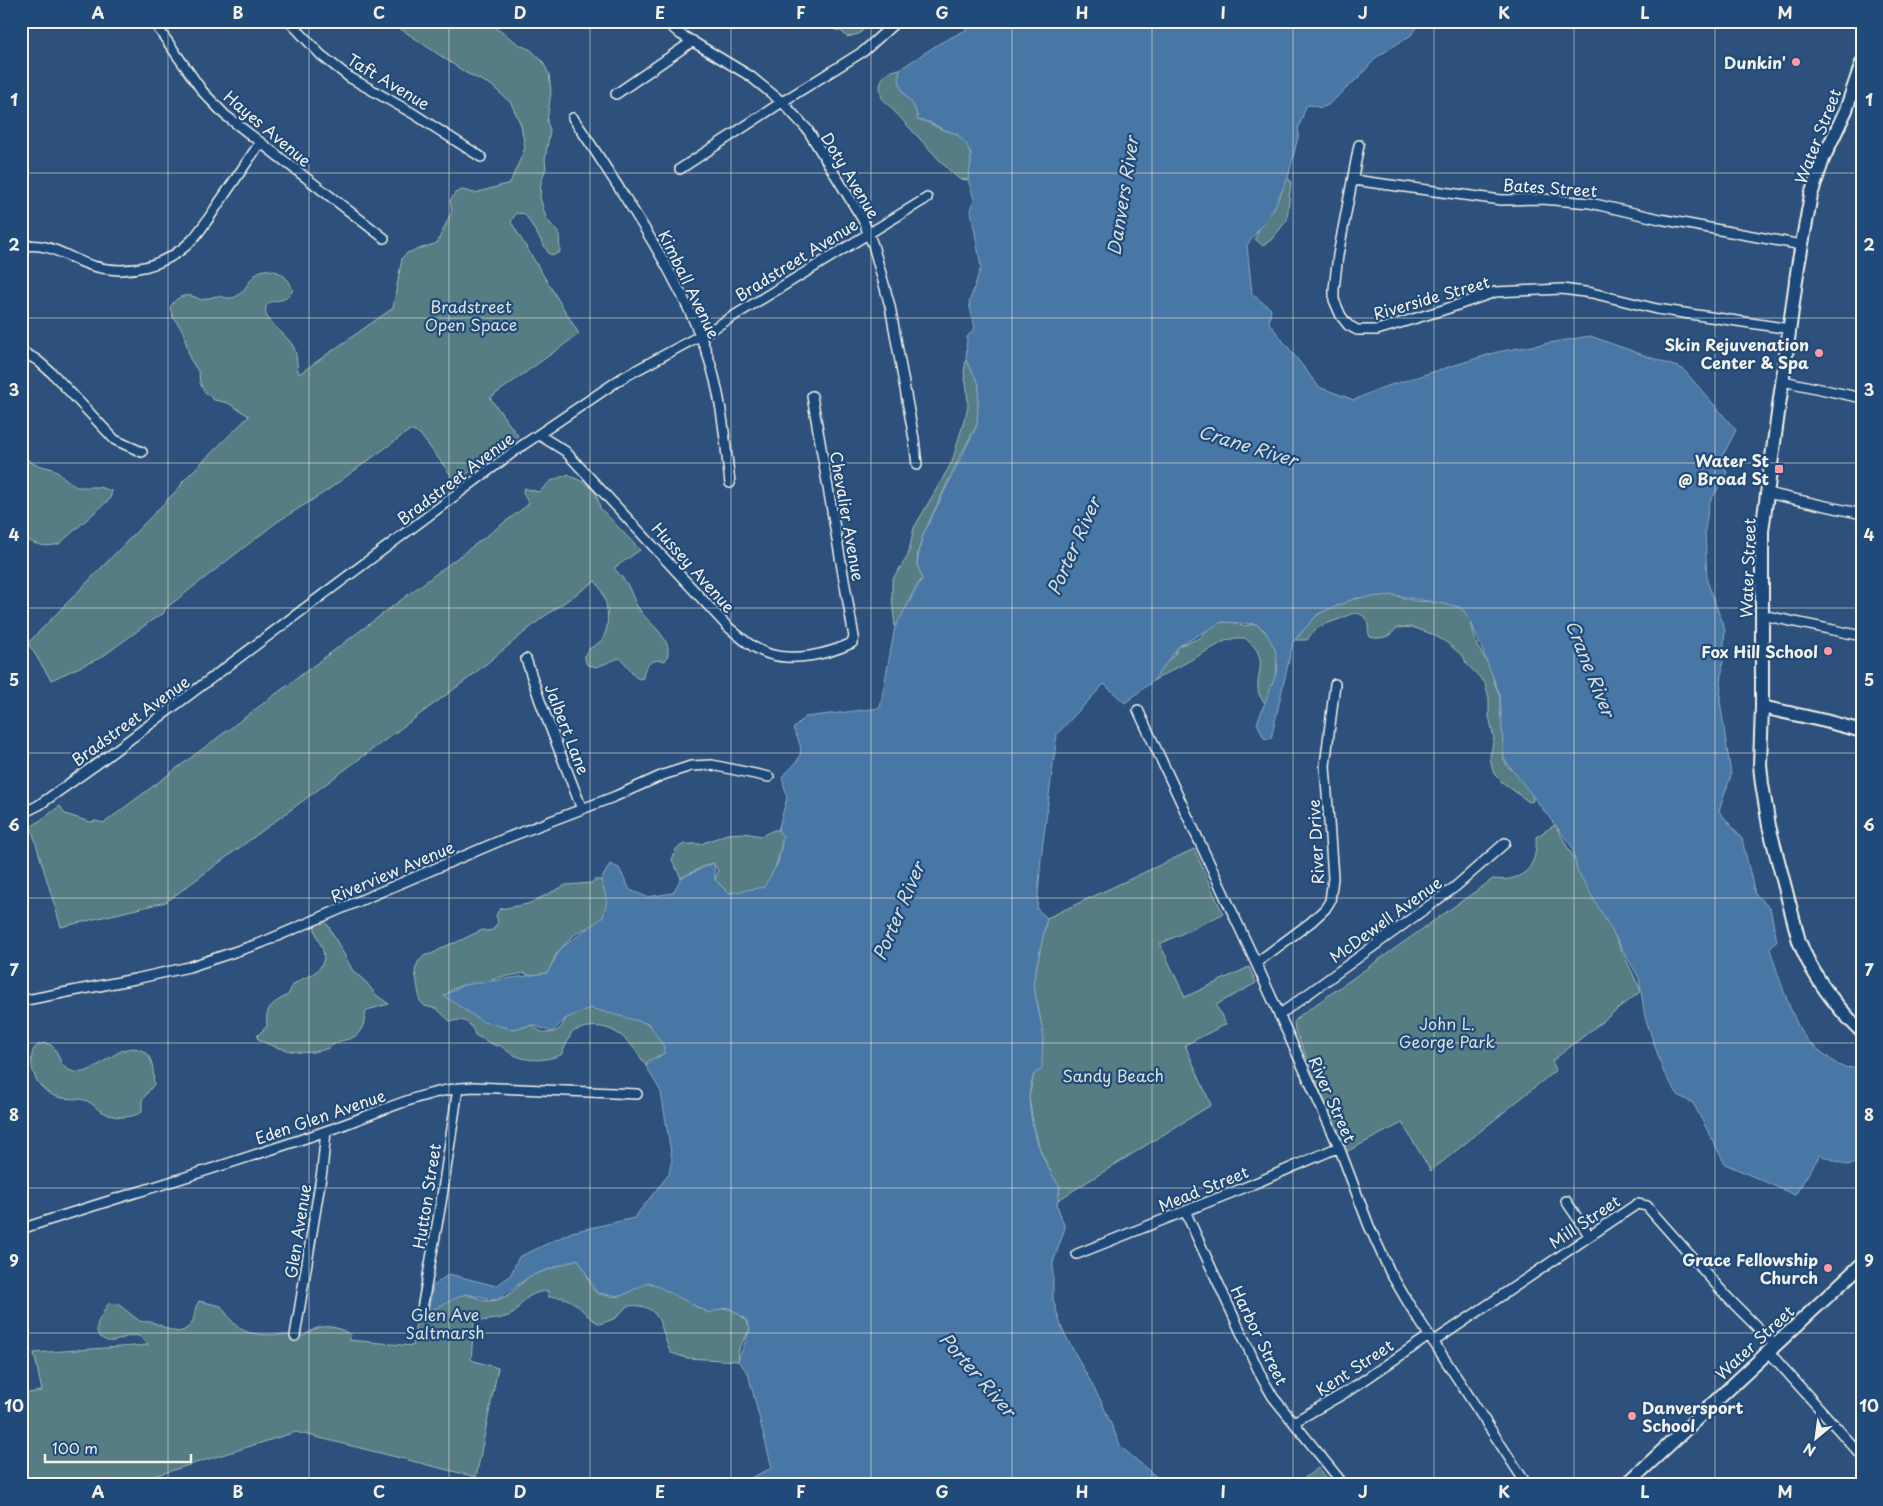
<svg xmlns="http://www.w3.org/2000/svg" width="1883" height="1506" font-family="'Playpen Sans',sans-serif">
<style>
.green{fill:#567d83;stroke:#a5b7b6}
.water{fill:#4a77a5;stroke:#8ea8c0}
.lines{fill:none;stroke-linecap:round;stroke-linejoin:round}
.minor-casing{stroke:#f4f1e8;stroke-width:12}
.secondary-casing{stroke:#f4f1e8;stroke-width:16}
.minor{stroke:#1f4a7a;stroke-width:9}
.secondary{stroke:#1f4a7a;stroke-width:12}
.grid{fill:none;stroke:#f4f1e8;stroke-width:1;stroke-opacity:0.55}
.poi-dot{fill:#ff9aa2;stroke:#1f4a7a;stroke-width:2}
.labels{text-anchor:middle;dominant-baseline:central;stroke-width:4.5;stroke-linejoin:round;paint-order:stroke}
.poi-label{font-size:16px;font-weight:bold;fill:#f4f1e8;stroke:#1f4a7a;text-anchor:end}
.street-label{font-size:16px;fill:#f4f1e8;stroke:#1f4a7a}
.park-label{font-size:16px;fill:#dce0d9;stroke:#1f4a7a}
.water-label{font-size:18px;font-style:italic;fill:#dadfde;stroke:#1f4a7a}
.neatline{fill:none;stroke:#f4f1e8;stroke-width:2}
.grid-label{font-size:16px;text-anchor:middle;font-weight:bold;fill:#f4f1e8}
</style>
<rect width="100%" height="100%" fill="#2d517c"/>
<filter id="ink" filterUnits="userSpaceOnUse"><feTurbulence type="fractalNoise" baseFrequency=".02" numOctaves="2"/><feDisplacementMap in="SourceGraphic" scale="10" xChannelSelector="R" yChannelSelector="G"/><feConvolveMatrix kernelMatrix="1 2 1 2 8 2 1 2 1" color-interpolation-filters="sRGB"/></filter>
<g filter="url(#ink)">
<!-- green -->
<path class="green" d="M389 21H474L490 24 520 45 531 50 543 62 549 74 551 91 547 122 550 130 545 160 546 168 541 182 540 197 546 218 559 234 560 252 554 255 549 254 525 214 516 213 511 222 579 334 490 398 518 436 456 482 420 434 410 430 325 492 277 522 166 608 163 614 155 618 102 657 51 680 28 643 180 487 183 481 249 416 228 403 214 400 204 391 200 383 199 373 190 359 183 331 173 317 170 308C176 295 189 292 201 300 206 299 211 297 216 296 222 296 229 300 235 297 251 289 251 264 275 271 284 274 290 281 293 290 291 294 286 299 281 300 271 302 264 301 266 315 272 327 286 334 293 346 298 355 296 365 299 374L393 308 402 258 407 253 437 243 452 211 450 201 455 193 462 190 475 193 510 183 525 148 521 125 511 103 491 85 466 73Z
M823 21H872L859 34 847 37 841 31 833 29Z
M900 69C897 88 903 91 913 105 916 109 917 116 918 120 928 121 932 125 941 129 946 131 951 131 956 134 972 143 974 163 968 180L959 179 946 167 882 98C877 82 882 72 900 69Z
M1288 178 1291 181 1287 220 1272 239 1263 246 1255 239 1261 224 1273 210Z
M966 360 972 363 979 384 977 425 960 456 923 535 918 552 917 563 922 574V579C908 593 908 614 895 627L892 598V580L908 556 914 528 952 462 968 407 967 389 964 372Z
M21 455 34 464 53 469 76 487H99L112 491 110 499 59 544C44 548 32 545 21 534Z
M569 474C572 478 575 478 579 480 592 485 598 495 600 508L640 550 614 568C618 573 623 578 627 584 632 593 635 604 641 612 651 625 677 642 665 661 652 658 644 665 643 678L639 679C630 675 628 663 619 658L597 667 587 665C579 647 596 649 603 638 612 622 607 594 595 581L542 618 469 678 166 902 61 927 31 827 60 806 65 814 90 822 96 821 104 823 529 504 523 493 524 488 539 492 551 481Z
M1394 595 1416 601 1447 602 1460 606 1470 618 1477 646 1492 670 1494 682 1500 696V712L1502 722 1504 759 1508 767 1522 777 1532 794 1533 801 1529 802 1502 782 1494 774 1492 767 1490 757 1494 738 1489 716V698L1485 683 1466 663 1464 657 1446 642 1432 634 1412 627 1397 628C1390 637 1381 640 1370 637 1367 631 1370 625 1365 618 1357 609 1349 615 1340 619 1326 624 1315 626 1307 640H1295C1303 632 1310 620 1319 614 1343 598 1366 596 1394 595Z
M1222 622H1233L1242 626 1256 624C1286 647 1278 670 1268 701L1265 703C1249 687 1266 670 1258 653 1256 647 1249 642 1245 638H1235L1225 641 1153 681 1163 662 1173 657 1179 646 1200 638 1209 627Z
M1555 825 1601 907 1641 991 1552 1061 1556 1070 1431 1171 1402 1123 1346 1152 1295 1030 1294 1023 1298 1017 1493 879C1524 883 1538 866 1536 837Z
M774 830H778L783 836C780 852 774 885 757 892 749 895 737 893 729 893L715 880 718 870 713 863 704 866 681 878 672 860 676 849 684 844H701L727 834 744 833 761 836Z
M1194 849 1223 914 1160 944 1185 997 1249 967 1256 983 1216 1005 1226 1024 1185 1045 1211 1105 1058 1200 1060 1187 1053 1177 1040 1150 1033 1123 1029 1097 1043 1032 1033 983 1047 918Z
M594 880H601C607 892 610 910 600 921 594 926 586 928 580 931 574 934 567 942 562 947 554 955 553 964 547 973L530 976 525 973 497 978 478 985H463L453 989 445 996 512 1029 533 1025C540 1034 552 1036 561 1027 563 1025 563 1022 565 1020 569 1014 583 1009 590 1008 618 1014 662 1016 665 1053L648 1061 646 1066C629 1037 607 1016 572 1032L561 1055C538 1063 518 1062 500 1045L496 1046 475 1035C472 1023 463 1017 451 1022L437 1009 425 1006 420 1001 415 971 418 962 425 955C436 955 444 944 455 943L482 930 487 931 493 930 498 922 496 915 500 909 528 904 566 885 592 883Z
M320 921H325L329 927 353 971 366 982 376 995 389 1004 367 1010C364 1017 365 1024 360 1031 355 1039 348 1039 340 1041 335 1043 331 1047 326 1049 304 1057 278 1050 258 1039L257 1036 267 1026C265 1008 271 1004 286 996 290 994 290 988 294 984 303 977 317 975 322 964 329 950 313 938 315 924Z
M45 1043C58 1045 57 1057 63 1066 90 1090 115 1038 141 1050 146 1052 149 1056 151 1061 154 1068 153 1077 154 1084L142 1100V1112C129 1119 114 1119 101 1111 97 1109 93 1104 89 1102 80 1097 72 1100 62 1098 42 1095 29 1075 32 1055 33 1047 38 1044 45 1043Z
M578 1259C580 1262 583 1265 585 1269 588 1276 589 1287 597 1293 597 1293 603 1295 604 1295 630 1302 637 1279 650 1283 668 1287 689 1305 709 1313 725 1302 743 1312 750 1329L739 1348 738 1361 687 1358 671 1353C659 1330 664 1302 627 1306L616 1318 600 1324C578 1313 579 1295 548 1297V1291C537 1291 527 1296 520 1305 517 1308 516 1312 513 1314 501 1320 487 1320 474 1321L471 1360 498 1368 476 1477 296 1432 125 1485H30L21 1460V1394L42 1391 34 1353 148 1345C134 1322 118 1349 103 1339 93 1333 97 1322 102 1315 107 1307 105 1301 118 1304 125 1309 130 1314 137 1319 141 1323 146 1321 151 1322 165 1325 178 1340 190 1325 197 1317 192 1311 199 1301L221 1306C226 1312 231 1322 238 1327 250 1337 271 1334 286 1335 291 1335 296 1337 301 1336 305 1336 307 1333 311 1331 324 1323 339 1327 351 1335L349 1340 413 1346 420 1286 459 1296 465 1294 486 1301 497 1300 507 1296 530 1276Z
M1318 1468 1331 1485H1295Z"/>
<!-- water -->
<path class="water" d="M970 21H1422L1411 35 1377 57 1357 79 1328 105 1321 108 1311 105 1306 106 1298 130 1299 133 1288 178 1273 210 1247 245 1252 294 1271 309 1269 323 1319 387 1354 400 1378 389 1497 352 1590 336 1683 369 1736 430 1722 457 1727 474 1709 503 1705 530 1707 581 1725 630 1720 701 1731 775 1719 811 1742 839 1755 894 1770 908 1777 941 1770 949C1777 971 1795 1032 1812 1045 1816 1048 1820 1051 1824 1054 1839 1066 1842 1071 1862 1065V1162L1847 1165 1820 1155 1795 1195 1725 1164 1693 1103 1679 1096 1664 1073 1645 1017 1639 978 1577 870 1572 847 1504 759 1500 695 1470 619 1460 607 1394 595 1356 598 1318 614 1293 642 1271 739 1264 738 1257 723 1278 669 1275 649 1265 631 1256 624 1222 622 1179 646 1153 681 1125 703 1104 684 1057 734 1041 858 1037 909 1047 918 1033 983 1043 1032 1042 1069 1034 1074C1032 1081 1029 1090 1029 1097 1030 1128 1042 1162 1060 1187L1057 1205 1065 1228 1053 1263V1299L1062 1329 1102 1403 1121 1447 1166 1485H735L772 1468 748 1373 738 1361 750 1329 746 1319 727 1307 709 1313 649 1282 621 1296 597 1293 578 1259 530 1276 497 1300 465 1294 428 1312 433 1286 449 1274 496 1286 510 1276 519 1257 572 1232 634 1218 669 1174 672 1159 661 1092 646 1066 664 1053V1047L649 1024 590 1008 565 1019 552 1032 533 1025 512 1029 483 1022 444 996 463 985 547 973 561 948 603 917 607 900 601 880 610 864 619 868 630 890 647 897 673 893 681 878 714 863 715 880 729 893 764 887 778 863 783 837 778 830 787 798 782 777C801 758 807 754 793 729L805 717 880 708 895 627 922 579 917 563 923 535 977 425 979 384 966 360 967 337 975 328 969 303 981 267 971 211 974 199 968 180 971 163V154L966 144 957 134 942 129 929 122 918 120C917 116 916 109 913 105 903 92 897 88 900 69L940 43 966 30Z"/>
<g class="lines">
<!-- minor casing -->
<g class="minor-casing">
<path id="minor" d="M153 21 203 92 225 115 384 238
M289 21 321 55 349 77 414 114 481 157
M665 21 680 34 750 76 782 102 807 129 863 220 873 245 890 306 914 439 917 465
M616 94 693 41
M573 118C590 142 605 167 621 191 655 244 687 297 708 356 722 397 725 441 730 483
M1359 145 1338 255 1334 289V300L1341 316 1348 325 1357 330H1377L1446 309 1495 292 1562 289 1592 293 1657 309 1790 329
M680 169 782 102 864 51 897 21
M1353 180 1501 200 1542 199 1590 203 1660 219 1802 245
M21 247C49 240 68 259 93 266 128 276 167 266 192 240 203 228 212 213 221 200 234 181 247 162 260 143
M21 351 37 360 54 375 115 440 142 452
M1783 381 1862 398
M539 435 565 451 727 626C740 637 753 649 769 654 795 662 828 654 852 643L854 637 812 396
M1767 493 1862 514
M1762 615 1862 636
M526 659 540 701 582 809
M1138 710 1256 963 1339 1147 1369 1226 1390 1272 1410 1306 1527 1485
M21 814 39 805 101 761 520 447 622 378 714 328 927 198
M1256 963 1311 922 1325 909 1330 901 1333 878 1325 766 1335 684
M21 1001 135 979 189 967 261 943 504 839 616 796 663 775 691 766 712 765 769 777
M1279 1015 1455 887 1505 843
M1566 1201 1589 1235
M1185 1211 1262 1378 1273 1397 1344 1485
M21 1229C123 1196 225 1166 326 1131 374 1115 422 1089 474 1087L637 1094
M1077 1254 1251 1185 1339 1147
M422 1309 441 1203 458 1088
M295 1336 322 1171 326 1131
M1433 1342 1637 1204 1647 1206 1651 1211 1728 1298 1775 1345
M1768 1351 1862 1456
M1294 1422 1348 1391 1429 1336"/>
</g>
<!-- secondary casing -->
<g class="secondary-casing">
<path id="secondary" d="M1862 63 1846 110 1823 159 1811 195 1798 266 1762 531V707L1760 765 1762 784 1769 826 1799 941C1813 977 1834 1005 1862 1032
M1762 707 1825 721 1862 731
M1626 1485 1862 1264"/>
</g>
<!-- minor -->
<use href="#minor" class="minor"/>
<!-- secondary -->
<use href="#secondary" class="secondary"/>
</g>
</g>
<!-- grid -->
<path class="grid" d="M168 21V1485M309 21V1485M449 21V1485M590 21V1485M731 21V1485M871 21V1485M1012 21V1485M1152 21V1485M1293 21V1485M1434 21V1485M1574 21V1485M1715 21V1485M21 173H1862M21 318H1862M21 463H1862M21 608H1862M21 753H1862M21 898H1862M21 1043H1862M21 1188H1862M21 1333H1862"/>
<!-- markers -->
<g class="poi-dot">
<circle cx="1796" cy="62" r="5"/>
<circle cx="1819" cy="353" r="5"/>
<rect x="1774" y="464" width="10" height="10" rx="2.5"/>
<circle cx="1828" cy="651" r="5"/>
<circle cx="1828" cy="1268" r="5"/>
<circle cx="1632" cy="1416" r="5"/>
</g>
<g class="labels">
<!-- poi labels -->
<g class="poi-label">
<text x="1786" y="62">Dunkin'</text>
<text x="1809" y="344">Skin Rejuvenation<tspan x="1809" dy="18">Center &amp; Spa</tspan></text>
<text x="1769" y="460">Water St<tspan x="1769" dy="18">@ Broad St</tspan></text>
<text x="1818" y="651">Fox Hill School</text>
<text x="1818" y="1259">Grace Fellowship<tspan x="1818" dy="18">Church</tspan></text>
<text x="1642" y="1407" text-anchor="start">Danversport<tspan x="1642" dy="18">School</tspan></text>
</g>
<!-- street labels -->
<g class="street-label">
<text transform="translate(389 81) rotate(31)">Taft Avenue</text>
<text transform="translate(268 128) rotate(40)">Hayes Avenue</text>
<text transform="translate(1817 136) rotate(-69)">Water Street</text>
<text transform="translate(851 175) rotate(59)">Doty Avenue</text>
<text transform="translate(1550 187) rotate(4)">Bates Street</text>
<text transform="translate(796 259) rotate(-32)">Bradstreet Avenue</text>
<text transform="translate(690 284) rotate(64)">Kimball Avenue</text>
<text transform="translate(1431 297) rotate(-16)">Riverside Street</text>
<text transform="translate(455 478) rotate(-37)">Bradstreet Avenue</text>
<text transform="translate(848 516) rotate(80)">Chevalier Avenue</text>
<text transform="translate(694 567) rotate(48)">Hussey Avenue</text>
<text transform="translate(1747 568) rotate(-88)">Water Street</text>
<text transform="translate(130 720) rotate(-36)">Bradstreet Avenue</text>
<text transform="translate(568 729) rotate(69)">Jalbert Lane</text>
<text transform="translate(1315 842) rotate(-93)">River Drive</text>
<text transform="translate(392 871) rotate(-23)">Riverview Avenue</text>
<text transform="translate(1385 919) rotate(-36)">McDewell Avenue</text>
<text transform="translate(1333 1099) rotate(66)">River Street</text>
<text transform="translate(320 1116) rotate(-19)">Eden Glen Avenue</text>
<text transform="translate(1203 1188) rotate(-22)">Mead Street</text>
<text transform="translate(426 1196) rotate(-81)">Hutton Street</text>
<text transform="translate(1584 1221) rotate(-34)">Mill Street</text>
<text transform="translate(297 1231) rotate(-81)">Glen Avenue</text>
<text transform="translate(1260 1335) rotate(64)">Harbor Street</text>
<text transform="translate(1754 1342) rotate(-43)">Water Street</text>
<text transform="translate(1354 1367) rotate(-33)">Kent Street</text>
</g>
<!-- park labels -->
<g class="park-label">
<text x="471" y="306">Bradstreet<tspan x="471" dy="18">Open Space</tspan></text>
<text x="1447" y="1023">John L.<tspan x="1447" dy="18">George Park</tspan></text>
<text x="1113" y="1075">Sandy Beach</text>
<text x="445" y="1314">Glen Ave<tspan x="445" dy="18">Saltmarsh</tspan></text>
</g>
<!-- water labels -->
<g class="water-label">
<text transform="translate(1122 196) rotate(-81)">Danvers River</text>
<text transform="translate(1248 445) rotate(17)">Crane River</text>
<text transform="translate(1073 546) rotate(-66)">Porter River</text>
<text transform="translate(1591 668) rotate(68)">Crane River</text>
<text transform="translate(898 911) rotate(-67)">Porter River</text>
<text transform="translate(978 1374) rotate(49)">Porter River</text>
</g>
</g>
<!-- margin -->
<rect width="1883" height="1506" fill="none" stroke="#1f4a7a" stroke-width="55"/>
<!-- north arrow -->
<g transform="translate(1816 1438) rotate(209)" stroke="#1f4a7a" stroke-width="4" paint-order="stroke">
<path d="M0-4L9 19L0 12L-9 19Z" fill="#f4f1e8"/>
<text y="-8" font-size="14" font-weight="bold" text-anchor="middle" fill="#f4f1e8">N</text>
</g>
<!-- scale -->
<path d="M45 1454v8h146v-8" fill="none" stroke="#f4f1e8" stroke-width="2.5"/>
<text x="52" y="1454" font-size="15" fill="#f4f1e8" stroke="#1f4a7a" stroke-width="4" paint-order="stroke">100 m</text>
<rect x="28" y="28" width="1828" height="1450" class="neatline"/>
<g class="grid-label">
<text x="98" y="19">A</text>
<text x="238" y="19">B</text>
<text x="379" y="19">C</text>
<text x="520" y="19">D</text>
<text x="660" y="19">E</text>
<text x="801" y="19">F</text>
<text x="942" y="19">G</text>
<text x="1082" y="19">H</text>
<text x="1223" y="19">I</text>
<text x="1363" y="19">J</text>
<text x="1504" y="19">K</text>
<text x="1645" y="19">L</text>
<text x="1785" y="19">M</text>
<text x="14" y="106">1</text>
<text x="1869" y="106">1</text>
<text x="14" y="251">2</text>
<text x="1869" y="251">2</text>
<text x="14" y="396">3</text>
<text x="1869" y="396">3</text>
<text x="14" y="541">4</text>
<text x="1869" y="541">4</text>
<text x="14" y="686">5</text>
<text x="1869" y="686">5</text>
<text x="14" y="831">6</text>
<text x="1869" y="831">6</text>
<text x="14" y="976">7</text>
<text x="1869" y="976">7</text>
<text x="14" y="1121">8</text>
<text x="1869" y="1121">8</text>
<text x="14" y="1267">9</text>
<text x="1869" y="1267">9</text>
<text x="14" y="1412">10</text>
<text x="1869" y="1412">10</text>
<text x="98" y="1498">A</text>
<text x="238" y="1498">B</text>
<text x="379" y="1498">C</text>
<text x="520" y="1498">D</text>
<text x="660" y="1498">E</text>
<text x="801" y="1498">F</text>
<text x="942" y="1498">G</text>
<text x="1082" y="1498">H</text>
<text x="1223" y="1498">I</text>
<text x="1363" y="1498">J</text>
<text x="1504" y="1498">K</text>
<text x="1645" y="1498">L</text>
<text x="1785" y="1498">M</text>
</g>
</svg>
